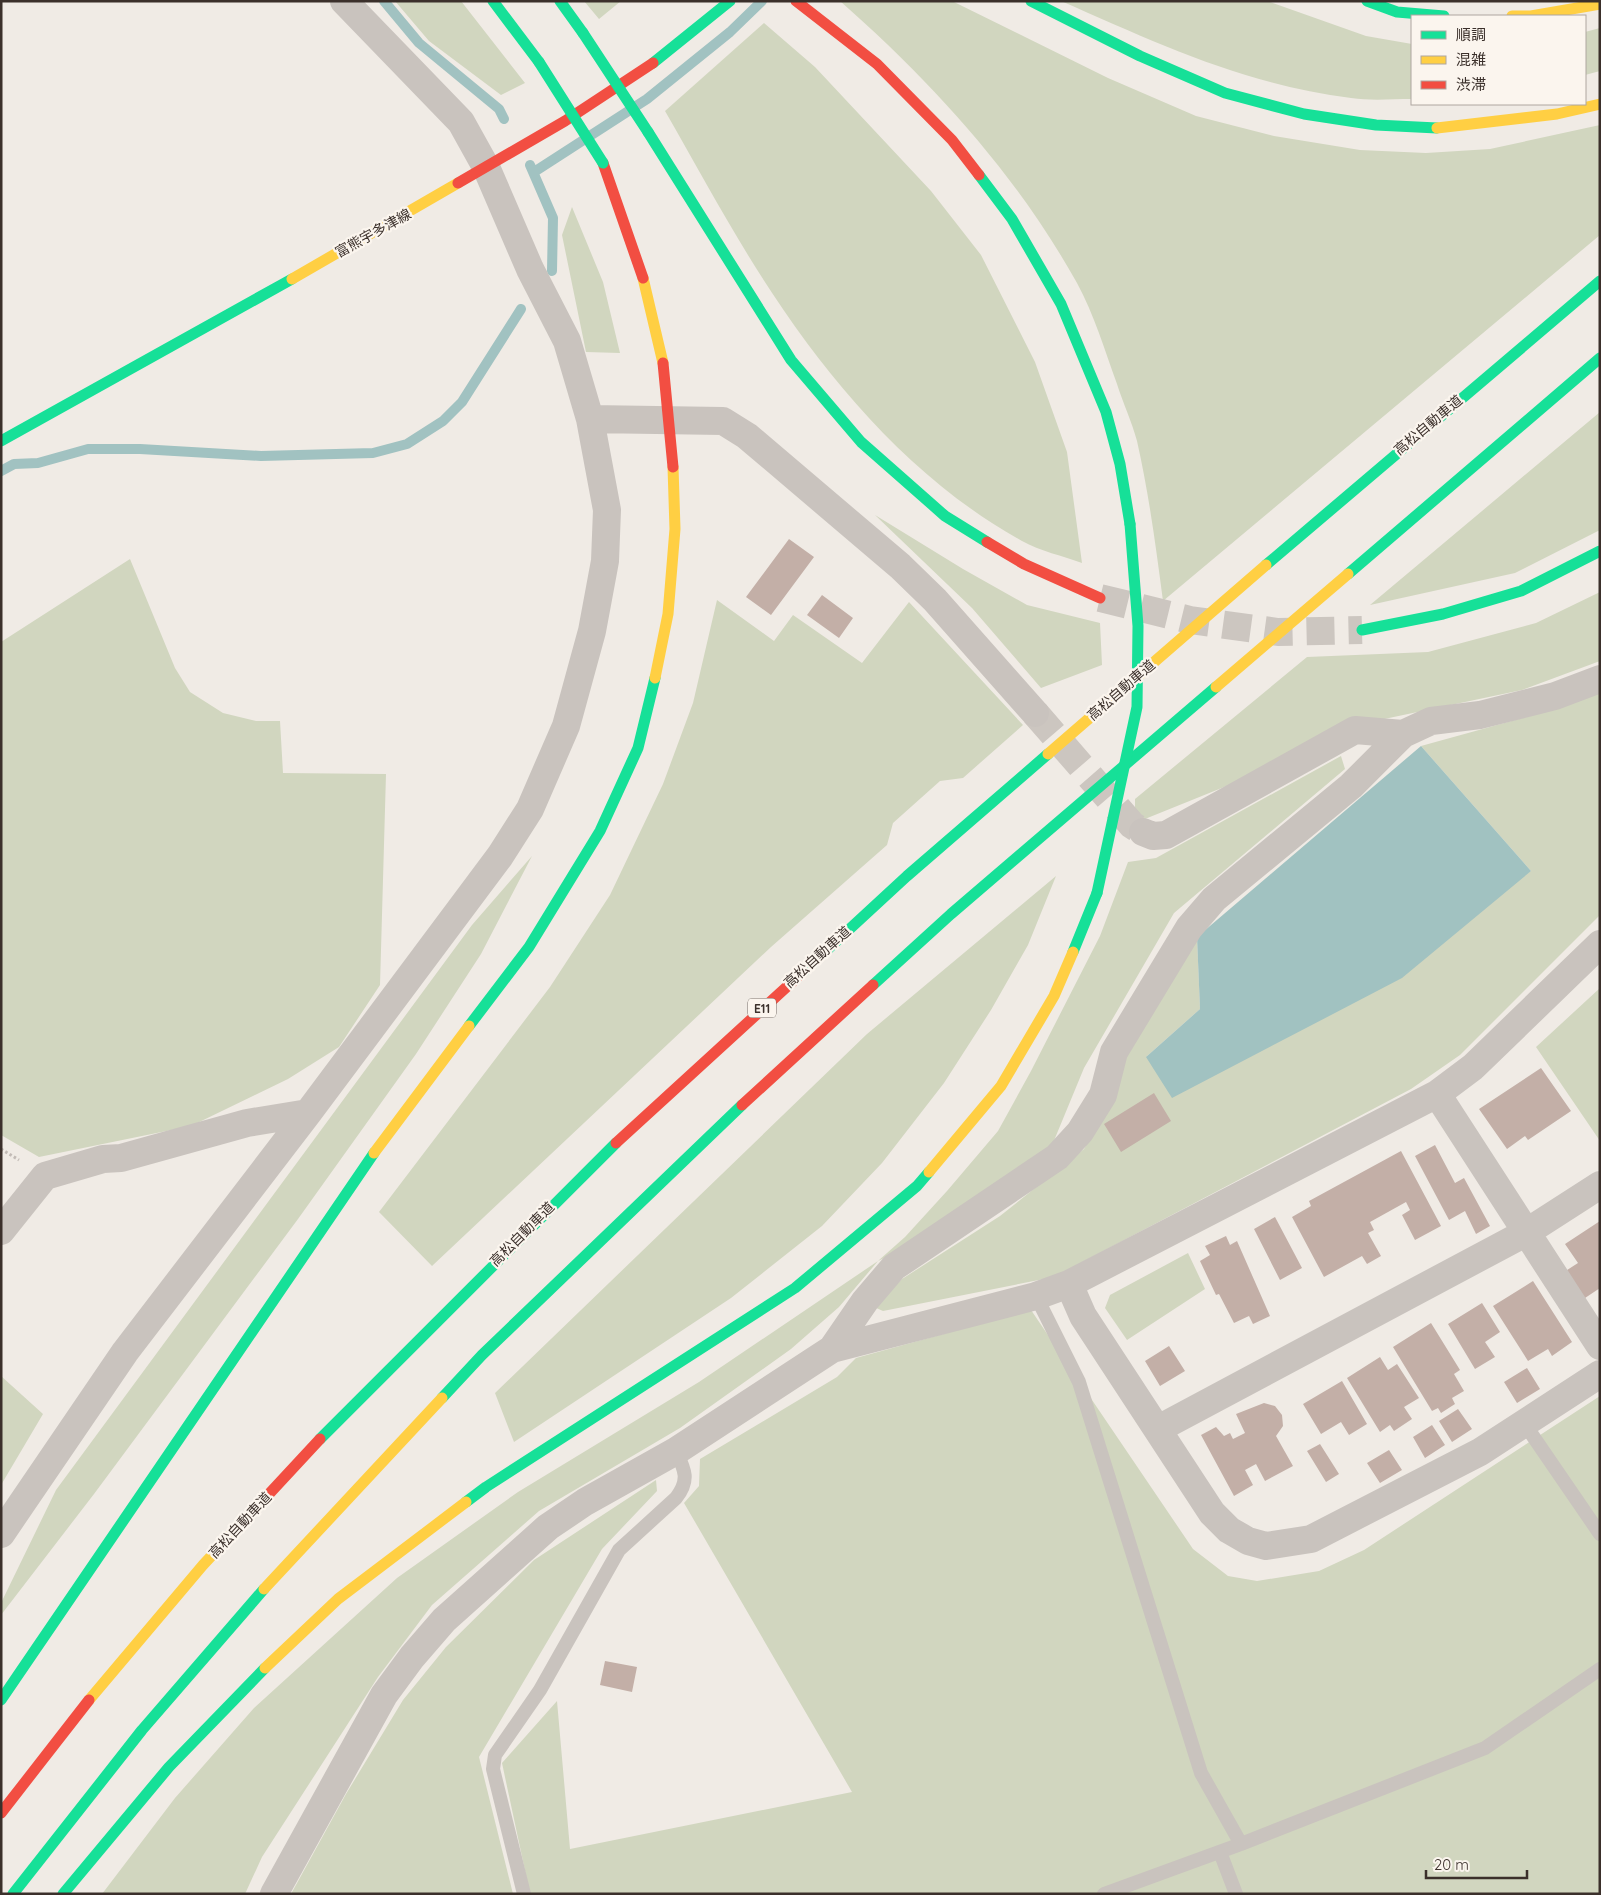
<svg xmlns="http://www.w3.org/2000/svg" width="1601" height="1895" font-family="Quicksand,'Noto Sans JP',sans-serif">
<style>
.green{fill:#d1d6bf}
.water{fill:#a1c2c1}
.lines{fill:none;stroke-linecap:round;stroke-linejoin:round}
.stream{stroke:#a1c2c1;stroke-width:10}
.building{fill:#c3afa7}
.street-tunnel{stroke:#ccc6c0;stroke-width:28;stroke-dasharray:28 14;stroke-linecap:butt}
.highway-tunnel{stroke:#ccc6c0;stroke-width:28;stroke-dasharray:28 14;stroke-linecap:butt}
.path{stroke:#c2bbb6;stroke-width:3;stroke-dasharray:2.5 2.5;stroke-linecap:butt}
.lane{stroke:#c9c3be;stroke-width:14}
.street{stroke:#c9c3be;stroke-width:28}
.fast{stroke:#16e098;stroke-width:11}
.slow{stroke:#ffcf43;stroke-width:11}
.jam{stroke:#f24e42;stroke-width:11}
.fast-bridge{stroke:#16e098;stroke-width:11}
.jam-bridge{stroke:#f24e42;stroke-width:11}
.labels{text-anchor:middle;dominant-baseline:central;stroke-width:4.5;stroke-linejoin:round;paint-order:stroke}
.shield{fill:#fbf5ee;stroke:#756b66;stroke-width:1}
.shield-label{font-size:12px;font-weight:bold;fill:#3b302b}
.street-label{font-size:14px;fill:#3b302b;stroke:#fbf5ee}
</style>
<rect width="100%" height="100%" fill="#f0ebe5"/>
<!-- green -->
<path class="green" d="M395 1H461L525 83 501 95 429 41Z
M584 1H621L599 19Z
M840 1H952L1108 78 1196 116 1274 136 1360 150 1426 153 1490 149 1600 125V235L1163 601C1156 548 1149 494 1137 441 1132 422 1123 403 1117 384 1105 351 1094 314 1077 283 1016 174 933 83 840 1Z
M1061 1H1267L1366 36 1412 44V99C1392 99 1371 101 1351 98 1245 85 1157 43 1061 1Z
M764 23 815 67 931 191 981 255 1035 362 1067 452 1082 563C1063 556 1040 551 1022 541 910 479 823 375 756 268 724 217 695 163 665 111Z
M1600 28V71L1585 75V32Z
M572 207 603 282 620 353 586 352 562 235Z
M1600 412V530L1515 573 1370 605Z
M875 515 963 569 1027 605 1100 623 1102 665 1041 688 972 608Z
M130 559 175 668 190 692 223 713 256 721H280L283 773 386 774 380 985 339 1047 288 1079 191 1126 39 1157 1 1135V642Z
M1600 592V661L1522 690 1351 726 1244 779 1135 823V799L1307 657 1428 652 1536 623Z
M717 600 774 641 793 615 862 663 909 602 1023 725 963 778 940 781 893 823 887 845 771 947 432 1266 379 1212 550 987 610 895 663 784 693 703Z
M1600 692V915L1460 1055 1411 1089 1054 1277 883 1311 874 1307 902 1279 1000 1216 1084 1149 1111 1100 1121 1062 1197 937 1200 1009 1146 1057 1531 871 1421 746 1559 708Z
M1341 756 1345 769 1174 913 1084 1068 1053 1143 991 1194 930 1236 878 1261 839 1307 791 1349 680 1428 539 1511 432 1605 378 1677 262 1857 245 1894H102L175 1798 254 1708 397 1578 518 1492 699 1382 878 1261 905 1237 947 1191 998 1131 1031 1071 1100 936 1128 862 1156 858Z
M532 856 481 954 416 1054 298 1219 94 1494 1 1615V1603L56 1490 472 925Z
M1056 876 1028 945 991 1010 944 1083 882 1163 822 1226 731 1298 514 1442 495 1393 867 1034Z
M1600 988V1141L1536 1047Z
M1188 1253 1205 1289 1127 1340 1105 1308 1110 1295Z
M1031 1310 1193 1549 1228 1576 1257 1581 1319 1571 1364 1550 1600 1396V1894H530L502 1763 557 1701 570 1849 852 1792 684 1503 699 1486 700 1459 837 1377 856 1358Z
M1 1376 43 1414 1 1485Z
M656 1480 657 1491 602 1549 479 1757 513 1894H291L346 1794 403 1700 446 1647 534 1560Z"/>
<!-- water -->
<path class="water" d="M1421 746 1531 871 1402 978 1172 1098 1146 1057 1200 1009 1197 937Z"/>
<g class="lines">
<!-- stream -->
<path class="stream" d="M384 1 419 43 499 109 504 119
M530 165 553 218 552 271
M534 172 647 99 730 32 762 1
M1 471 14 464 38 463 88 449H140L261 456 373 453 407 444 443 421 462 402 521 309"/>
</g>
<!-- building -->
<path class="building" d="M789 539 814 557 771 615 746 597Z
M822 595 853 618 839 638 807 615Z
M1541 1068 1571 1111 1528 1140 1525 1136 1507 1149 1479 1109Z
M1154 1093 1171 1121 1121 1152 1104 1124Z
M1435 1145 1455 1183 1464 1178 1490 1226 1476 1234 1465 1211 1449 1220 1415 1156Z
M1401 1151 1441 1226 1415 1240 1402 1215 1410 1210 1406 1202 1370 1222 1374 1230 1368 1233 1381 1256 1367 1264 1362 1256 1324 1277 1292 1217 1311 1206 1309 1201Z
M1275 1217 1302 1268 1280 1280 1254 1229Z
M1600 1221V1288L1582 1300 1564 1272 1578 1263 1565 1244Z
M1226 1236 1230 1245 1237 1241 1270 1316 1253 1324 1249 1316 1234 1323 1219 1294 1216 1295 1200 1261 1210 1255 1205 1246Z
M1533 1281 1572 1342 1552 1356 1548 1349 1528 1361 1493 1306Z
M1482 1303 1500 1332 1485 1342 1495 1357 1475 1369 1448 1324Z
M1431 1323 1460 1370 1454 1374 1464 1391 1452 1398 1455 1404 1441 1413 1438 1408 1432 1411 1393 1347Z
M1169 1346 1185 1371 1160 1386 1145 1361Z
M1380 1357 1388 1370 1397 1364 1419 1398 1404 1407 1412 1419 1394 1431 1390 1425 1380 1432 1347 1378Z
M1527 1368 1540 1389 1517 1403 1504 1382Z
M1342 1381 1367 1424 1349 1435 1341 1422 1321 1434 1303 1404Z
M1264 1403 1275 1406 1282 1415 1283 1426 1276 1436 1293 1466 1265 1481 1256 1464 1245 1470 1253 1485 1234 1496 1201 1435 1216 1427 1224 1436 1230 1433 1233 1439 1245 1433 1236 1414Z
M1458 1409 1472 1429 1452 1442 1439 1421Z
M1432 1425 1445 1445 1425 1458 1413 1437Z
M1320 1444 1339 1474 1326 1482 1307 1451Z
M1389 1450 1402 1470 1380 1483 1367 1463Z
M605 1661 637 1667 632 1692 600 1685Z"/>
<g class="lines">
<!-- street-tunnel -->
<path class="street-tunnel" d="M1035 713 1132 825 1143 832"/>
<!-- highway-tunnel -->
<path class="highway-tunnel" d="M1100 598 1190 620 1278 632 1362 630"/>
<!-- path -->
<path class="path" d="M1 1149 19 1160"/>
<!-- lane -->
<path class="lane" d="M1036 1296 1079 1382 1201 1773 1241 1844
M1524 1423 1600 1534
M1220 1852 1236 1894
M524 1894 493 1769 495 1755 540 1690 619 1550 676 1498C690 1480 685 1470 676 1451
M1104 1894 1241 1844 1485 1748 1600 1669"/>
<!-- street -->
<path class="street" d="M590 419 723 421 747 436 900 566 935 600 1035 713
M1143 832 1153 836 1166 835 1355 730 1403 734
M1437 1094 1600 1346
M1 1231 45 1176 103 1159 121 1158 247 1123 308 1113
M1069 1284 1083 1316 1212 1513 1229 1530 1248 1541 1266 1546 1311 1539 1480 1452 1600 1374
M832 1349 865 1301 894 1267 1057 1157 1080 1132 1103 1095 1114 1052 1189 928 1214 899 1351 786 1403 734 1431 721 1480 715 1555 696 1600 679
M1158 1429 1527 1232 1600 1185
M1 1534 125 1352 308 1113 500 856 530 809 566 726 592 631 605 561 607 510 590 419 567 341 530 269 486 167 461 122 344 1
M274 1894 384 1695 412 1657 444 1620 548 1527 585 1502 676 1451 832 1349 1036 1296 1069 1284 1437 1094 1473 1067 1600 944"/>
<!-- fast -->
<path class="fast" d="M493 1 539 62
M560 1 583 33
M1031 1 1140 56 1225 93 1304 114 1376 125 1437 128
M1367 1 1397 12 1444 16
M653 63 730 1
M648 132 791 360 861 442 945 516 987 542
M979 175 1012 219 1061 304 1106 412 1120 464 1130 524
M1 441 292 279
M1266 565 1600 281
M1348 574 1600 358
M1362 630 1443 614 1521 591 1600 551
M1073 952 1097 893
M803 972 907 876 1048 754
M873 985 951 914 1216 687
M469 1026 529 947 600 831 638 748 655 678
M442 1398 482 1355 742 1105
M320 1439 616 1143
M466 1502 486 1487 795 1288 917 1186 929 1172
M1 1700 374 1153
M13 1894 142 1730 264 1589
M63 1894 169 1767 265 1668"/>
<!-- slow -->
<path class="slow" d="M1512 16H1531L1600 4
M1437 128 1557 114 1600 104
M643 278 663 363
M292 279 458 183
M655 678 668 614 675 529 673 467
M1216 687 1348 574
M1048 754 1266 565
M374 1153 469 1026
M929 1172 1001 1086 1054 996 1073 952
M264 1589 442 1398
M265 1668 338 1599 466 1502
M89 1700 203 1565 243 1522"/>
<!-- jam -->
<path class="jam" d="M796 1 877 64 952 140 979 175
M603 163 643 278
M458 183 565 121 653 63
M987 542 1024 564 1100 598
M742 1105 873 985
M616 1143 803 972
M243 1522 320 1439
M1 1813 89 1700"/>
<!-- fast-bridge -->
<path class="fast-bridge" d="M583 33 648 132
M539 62 603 163
M1097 893 1137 707 1138 626 1130 524"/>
<!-- jam-bridge -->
<path class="jam-bridge" d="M663 363 673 467"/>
</g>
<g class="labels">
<!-- shield labels -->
<rect class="shield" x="748" y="998.5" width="28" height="19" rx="4"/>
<g class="shield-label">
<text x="762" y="1008">E11</text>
</g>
<!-- street labels -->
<g class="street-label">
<text transform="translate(373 233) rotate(-29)">富熊宇多津線</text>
<text transform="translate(1428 425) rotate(-40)">高松自動車道</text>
<text transform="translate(1121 690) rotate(-41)">高松自動車道</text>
<text transform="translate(817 957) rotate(-42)">高松自動車道</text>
<text transform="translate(522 1234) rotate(-45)">高松自動車道</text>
<text transform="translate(240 1525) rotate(-47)">高松自動車道</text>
</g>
</g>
<!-- border -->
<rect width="1601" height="1895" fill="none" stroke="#3b302b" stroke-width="5"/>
<!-- legend -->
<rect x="1411" y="15" width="175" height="90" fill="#fbf5ee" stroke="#aea6a0"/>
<rect x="1421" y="31" width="25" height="8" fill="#16e098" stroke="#aea6a0"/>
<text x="1456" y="40" font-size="15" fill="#3b302b">順調</text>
<rect x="1421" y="56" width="25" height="8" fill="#ffcf43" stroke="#aea6a0"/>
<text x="1456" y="65" font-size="15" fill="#3b302b">混雑</text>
<rect x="1421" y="81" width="25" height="8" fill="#f24e42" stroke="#aea6a0"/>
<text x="1456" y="90" font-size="15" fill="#3b302b">渋滞</text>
<!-- scale -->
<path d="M1426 1870v8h101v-8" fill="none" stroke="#3b302b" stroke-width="2.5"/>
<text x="1434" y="1870" font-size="15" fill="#3b302b" stroke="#fbf5ee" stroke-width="4" paint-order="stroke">20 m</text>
</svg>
